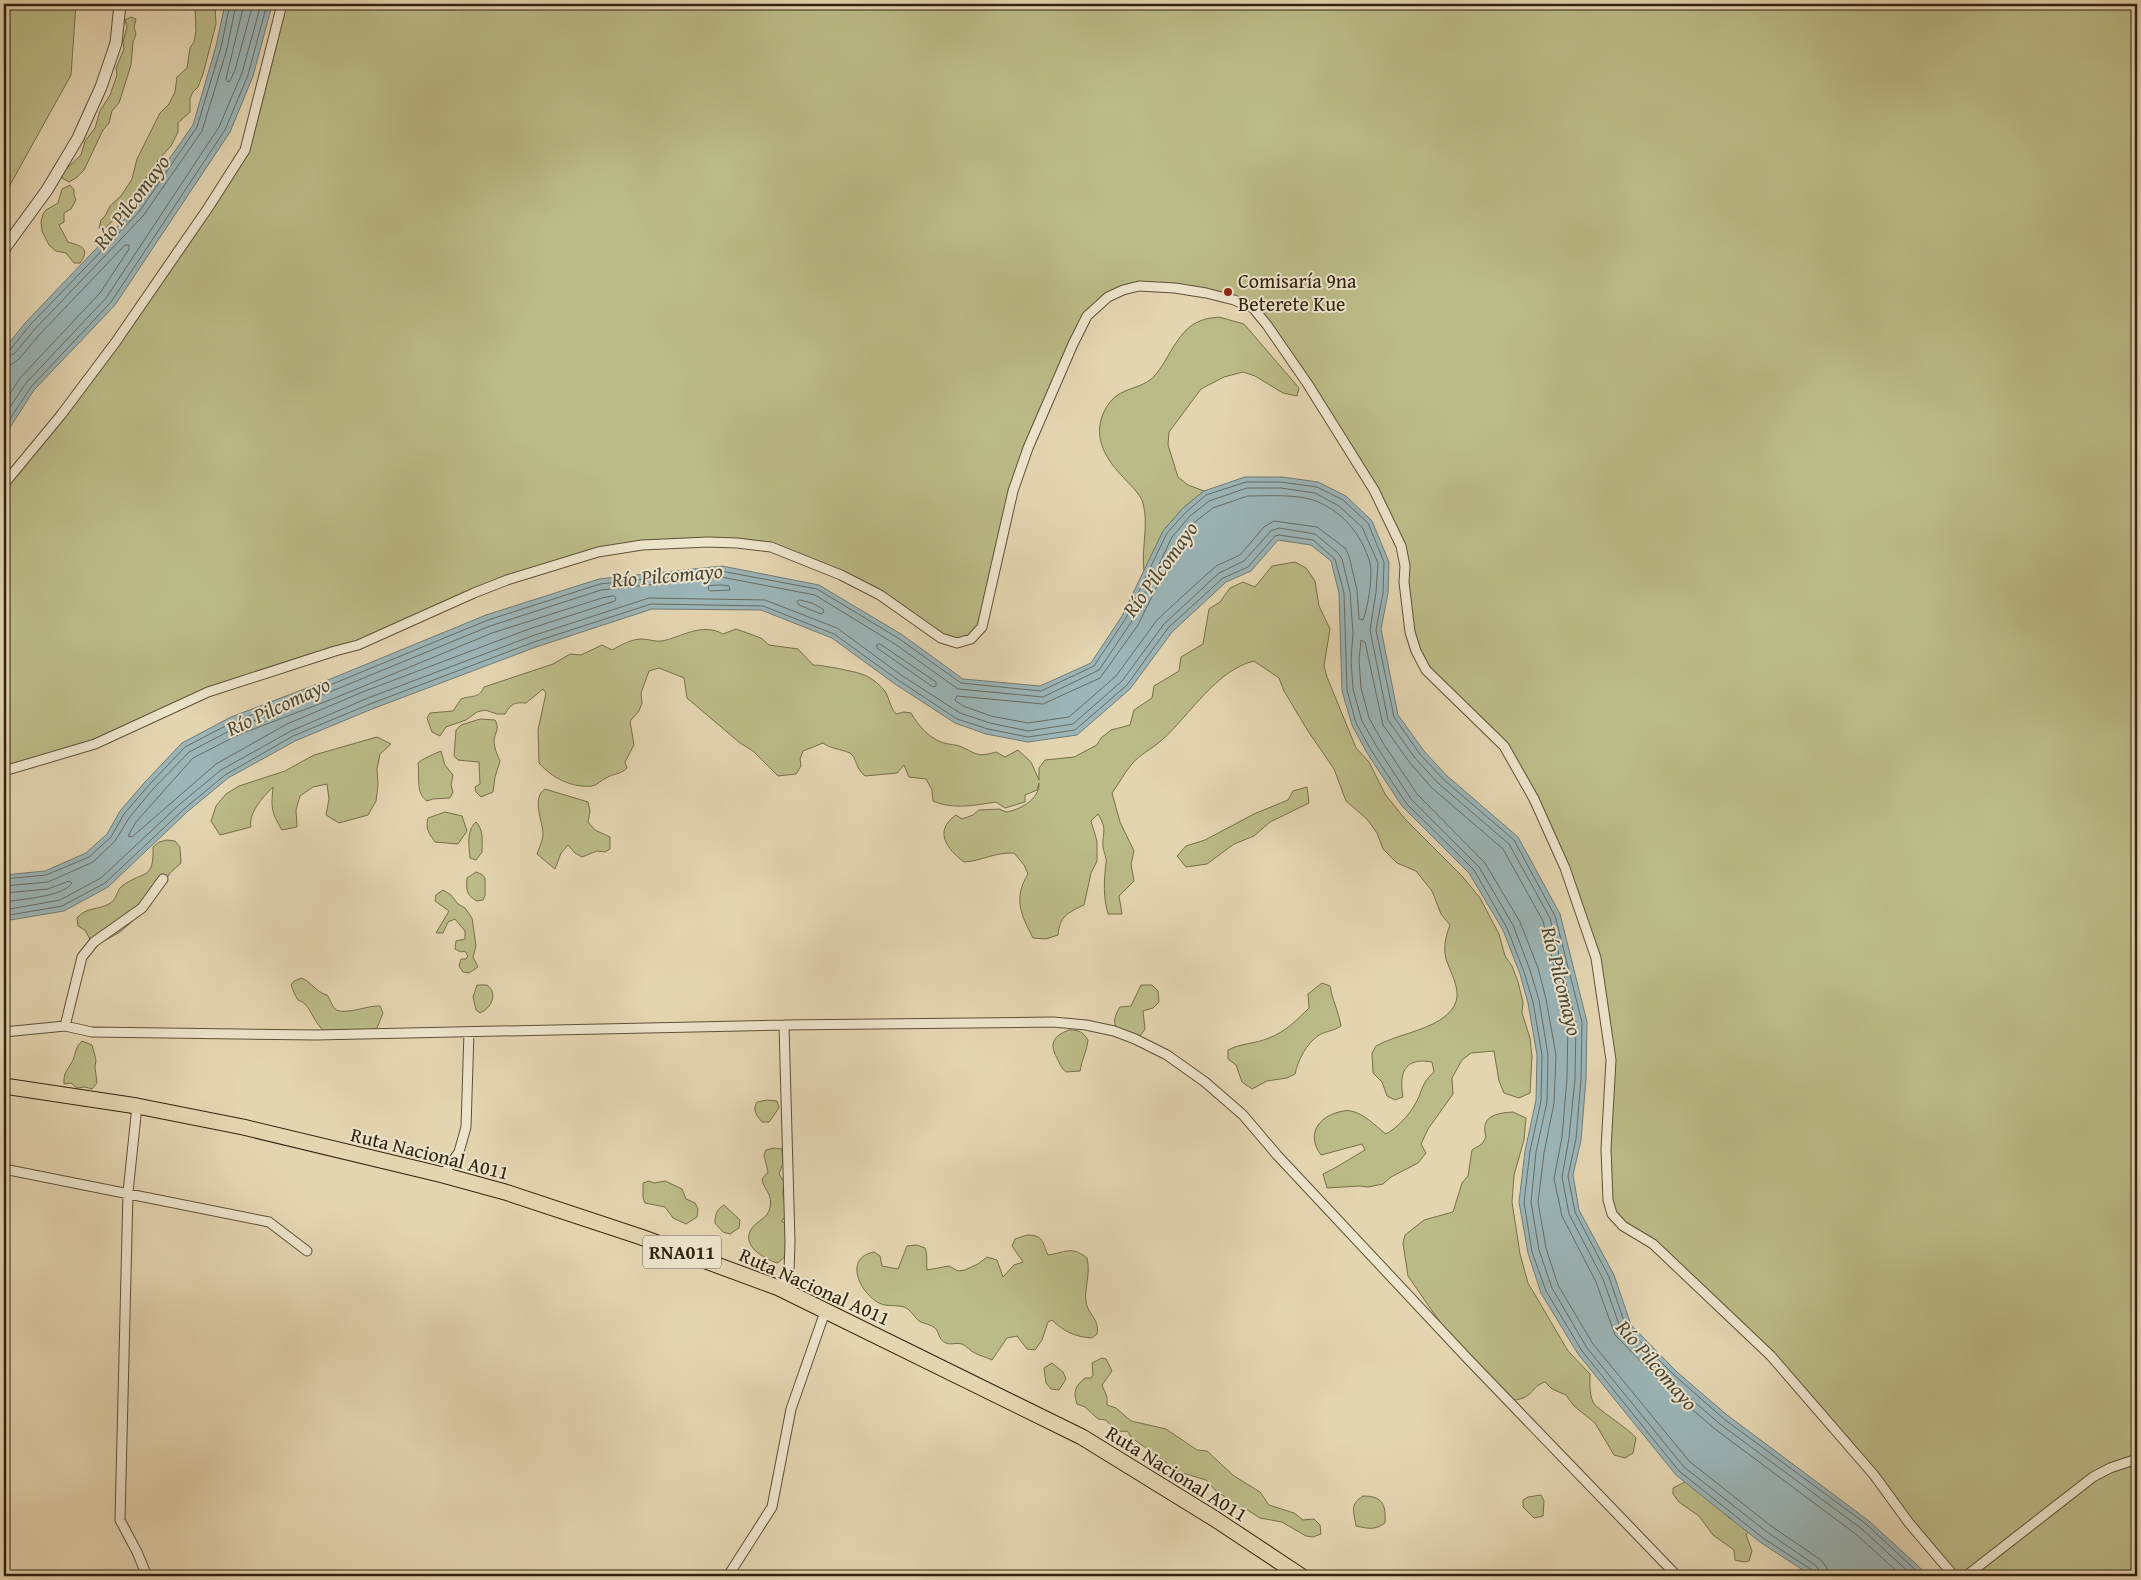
<svg xmlns="http://www.w3.org/2000/svg" width="2141" height="1580" font-family="'Gentium Book Plus',serif">
<style>
.green{fill:#bbbb87;stroke:#766f4a}
.water{fill:#9bb5b8;stroke:#717b74}
.lines{fill:none;stroke-linecap:round;stroke-linejoin:round}
.shore{stroke:#666c63;stroke-width:1}
.minor-casing{stroke:#5e5037;stroke-width:11}
.tertiary-casing{stroke:#5e5037;stroke-width:13}
.primary-casing{stroke:#32230e;stroke-width:17}
.minor{stroke:#ede4cc;stroke-width:9}
.tertiary{stroke:#ede4cc;stroke-width:11}
.primary{stroke:#e4d5b1;stroke-width:15}
.poi-dot{fill:#8f2418;stroke:#ede4cc;stroke-width:2}
.labels{text-anchor:middle;dominant-baseline:central;stroke-width:4;stroke-linejoin:round;paint-order:stroke}
.shield{fill:#ede4cc;stroke:#6a5d47;stroke-width:1}
.shield-label{font-size:19px;font-weight:bold;fill:#32230e}
.poi-label{font-size:20px;fill:#32230e;stroke:#ede4cc;text-anchor:start}
.street-label{font-size:20px;fill:#32230e;stroke:#ede4cc}
.water-label{font-size:21px;font-style:italic;fill:#4c4838;stroke:#ede4cc}
</style>
<rect width="100%" height="100%" fill="#e4d5b1"/>
<filter id="stains"><feTurbulence type="fractalNoise" baseFrequency=".004" numOctaves="4"/><feColorMatrix values="0 0 0 0 .2 0 0 0 0 .09 0 0 0 0 .02 0 0 0 .5 -.17"/></filter>
<radialGradient id="worn" r=".72"><stop offset=".6" stop-color="#630" stop-opacity="0"/><stop offset="1" stop-color="#630" stop-opacity=".3"/></radialGradient>
<!-- green -->
<path class="green" d="M4 4H76L71 75 10 185 4 192Z
M198 4H215L216 24 203 74 198 87 193 92 190 98V112L178 123V132L171 146 158 160 156 167 144 180 139 191 124 210 104 229 99 228 101 220 105 216 110 206 121 196 132 179 137 159 160 113 169 104 175 92 177 77 187 68 190 48 194 42 196 31 195 8Z
M282 4H2137V1576H1954L1771 1356 1653 1244 1623 1226 1608 1200 1611 1060 1596 958 1565 868 1504 746 1426 670 1416 651 1405 566 1374 490 1253 308 1175 288 1123 290 1087 316 1028 448 982 627 971 639 941 638 880 596 771 547 737 543 598 552 507 580 358 645 245 679 128 729 4 771V484L61 415 245 150Z
M131 17 136 19 134 27 136 34 133 42 131 65 119 103 112 111 109 123 103 130 84 170 76 178 69 182 62 178 63 172 81 155 85 141 95 128 100 111 110 95 117 75 116 68 124 49 123 42 127 27 125 20Z
M70 185 74 190V195L76 200 71 209 64 213V222L59 225 68 242C81 246 91 248 80 263H74L66 253 56 251 49 245 42 231 41 222 43 214 46 210 58 203 62 189Z
M1219 317 1244 324 1299 388 1297 396 1283 393 1255 376 1243 372 1224 377 1201 389 1169 432 1168 445 1178 477 1188 485 1204 491 1183 508 1163 531 1144 571C1141 549 1149 525 1143 503 1140 493 1129 484 1122 476 1101 454 1090 429 1110 402 1122 386 1145 390 1157 373 1170 356 1179 329 1200 321 1206 318 1213 318 1219 317Z
M1295 562 1306 568 1315 581 1319 606 1330 629 1324 666 1327 677 1356 748 1369 762 1385 794 1405 819 1462 876 1480 898 1499 934 1505 956 1512 966 1518 982 1523 1002 1522 1013 1530 1038 1532 1057 1530 1093 1519 1098 1504 1093 1499 1081 1494 1051 1471 1053 1462 1060 1452 1078 1453 1094 1428 1129 1421 1144 1426 1153 1418 1163 1391 1177 1383 1184 1368 1187 1359 1186 1327 1188 1323 1174C1338 1167 1351 1158 1365 1150L1362 1144 1321 1155C1306 1135 1318 1117 1339 1112 1343 1111 1347 1110 1351 1111 1365 1114 1374 1125 1386 1134 1397 1128 1408 1116 1414 1106 1423 1092 1420 1084 1434 1072L1432 1062C1404 1057 1399 1073 1403 1097L1395 1100 1387 1096 1382 1082 1373 1073 1372 1053 1376 1046C1396 1035 1421 1032 1440 1020 1469 1001 1454 982 1446 959 1443 947 1446 935 1450 925L1441 914 1432 891 1416 871 1397 863 1383 849 1377 833 1367 819 1346 801 1334 769 1308 731 1284 691 1279 678 1254 661C1216 670 1190 715 1162 740 1152 749 1140 754 1132 764 1124 773 1119 784 1112 793L1120 822 1134 851 1131 864 1134 881 1119 896 1122 914H1108C1103 897 1104 880 1106 863 1107 858 1104 853 1103 847 1102 831 1108 831 1098 814L1091 821 1097 841V861L1091 873 1084 905C1067 913 1060 916 1058 935L1046 939 1033 938C1021 915 1013 898 1028 874L1024 865 1014 853C995 852 982 861 964 862 947 849 933 831 956 815L962 819 973 815 979 810 999 809 1006 812C1020 810 1040 799 1039 783L1037 790 1025 795V802L1005 808 996 802C975 805 954 810 933 801L932 790 926 779 909 777 904 765 897 773 865 776C855 768 857 758 850 753 841 749 831 749 823 743L803 751 800 759 801 766 796 774 778 776 753 751 740 743 687 698 684 678 659 668 649 671 641 693 642 703 639 711 630 721 634 745 625 762 627 768C620 775 614 773 606 778 601 780 598 785 592 786 572 788 552 778 539 763L538 730 546 693 543 689 526 703C514 702 511 704 505 714H497L485 710 477 712 466 720 446 727 440 736 432 732 427 718 430 713 453 711 461 699C471 695 479 699 484 687L553 664 570 654 581 655 602 645 612 650C621 645 631 639 642 639 648 639 655 642 662 641 682 637 702 622 723 634L736 629 761 638 769 645 798 649 813 665C821 665 828 667 836 668 857 673 868 672 884 690 890 698 889 706 896 714L904 712 911 713C918 725 928 737 941 742 948 745 957 744 964 748 978 755 979 757 996 752L1005 757 1018 750 1031 762 1039 780V768L1045 760 1074 757 1097 745 1101 738 1111 730 1130 725 1134 710 1152 698 1154 686 1179 671 1181 657 1203 644 1209 609 1220 602 1230 588 1243 582 1255 587 1272 566Z
M480 719 495 720C500 729 495 732 494 740 494 747 497 755 500 761L495 777 493 792 481 797 476 792 475 787 480 784 479 762 458 760 454 756 456 730 461 725Z
M377 737 391 744 380 754 377 769 378 785 376 801 368 815 339 823 326 815 329 799 327 784 313 787 300 796 296 810 297 827 282 830C271 812 271 807 273 787 263 797 248 813 251 827L220 835 211 821 216 806 226 794 239 786 285 771 314 755Z
M441 751 445 765 453 775 451 785 453 792 450 798 433 799 427 801C415 793 420 776 418 763 420 760 436 753 441 751Z
M1307 787 1309 803 1270 822 1254 836 1234 844 1207 864 1186 867 1177 856 1186 846 1205 840 1254 814 1288 800 1293 791Z
M545 789 588 802 590 811 588 822 595 830 610 837V849L605 852 597 851 582 857 575 853 568 845 561 853 555 869 537 854C539 848 543 840 543 834 543 822 531 798 545 789Z
M445 812 462 816 467 831 458 844 435 842C429 833 425 829 428 818Z
M476 822C484 830 482 841 482 852L476 860 470 858C469 846 466 831 476 822Z
M167 840 175 841 180 847 181 863 170 873 149 907 120 932 106 940 92 943 85 930 78 926 77 918C86 907 98 910 109 904 117 900 116 891 122 886 144 870 154 881 153 847L159 842Z
M476 872C487 876 485 878 485 888 485 894 486 895 483 900L477 901C466 895 466 890 467 878Z
M443 890 451 895 458 904 465 908 472 918 476 946 473 957 478 967 469 973 463 972 459 966 461 959H466L468 956 465 951 461 952 455 949 456 941 465 939V931L455 919 448 922 443 933H436L449 911 435 901 436 895Z
M302 978C312 983 316 992 327 995 330 999 332 1006 335 1009 344 1016 368 1005 380 1006L383 1013 377 1028C367 1032 332 1037 323 1030 315 1023 311 1010 305 1004 303 1002 300 1001 298 1000 295 996 293 990 291 985L294 981Z
M1322 983 1330 986C1332 1000 1339 1012 1341 1026 1334 1031 1326 1031 1319 1035 1306 1044 1298 1060 1295 1074L1287 1078 1267 1081 1252 1089 1242 1082 1236 1065 1228 1059V1050C1241 1043 1255 1044 1269 1038 1285 1032 1297 1020 1309 1008L1308 994Z
M477 985H487C498 993 492 1008 480 1013L476 1010 473 997Z
M1141 985H1152L1158 991 1159 1002 1153 1008 1143 1011 1145 1029 1140 1036 1133 1039 1119 1034C1113 1023 1113 1018 1120 1007L1131 1006Z
M1069 1030C1079 1030 1083 1032 1088 1040 1087 1051 1082 1059 1080 1071L1066 1072C1061 1068 1060 1064 1057 1058 1049 1044 1053 1036 1069 1030Z
M82 1041 92 1045 96 1060 95 1067 97 1083 92 1089 85 1087 77 1088 71 1083 64 1084C63 1072 68 1070 73 1060 76 1052 75 1048 82 1041Z
M767 1100 777 1101 779 1108 769 1122H762C757 1116 752 1110 757 1102Z
M1513 1112 1526 1118 1524 1140 1514 1175 1512 1202 1520 1254 1528 1283 1568 1351 1590 1374C1590 1383 1589 1393 1593 1402 1595 1408 1628 1428 1636 1438L1633 1453 1625 1458 1614 1455 1595 1423 1574 1406 1566 1395 1552 1389 1545 1382C1534 1386 1536 1389 1528 1395 1522 1400 1514 1400 1507 1401L1444 1328 1408 1276 1403 1243 1405 1235 1424 1220 1453 1212 1462 1183 1468 1176 1472 1150 1482 1144 1486 1137C1480 1116 1496 1113 1513 1112Z
M774 1148 782 1149 783 1163 779 1174 784 1182C784 1191 780 1195 787 1202L788 1212 782 1221 788 1227C787 1241 791 1256 777 1263 763 1258 740 1245 752 1228 758 1220 767 1219 770 1208 773 1193 764 1191 762 1179L768 1172 764 1155 766 1150Z
M649 1181 654 1183 665 1181 682 1189 686 1199 695 1203 698 1209 697 1217 686 1224 673 1218 665 1207 645 1203 643 1198V1183Z
M724 1205 740 1220 739 1228 730 1234 723 1232 715 1223C715 1214 717 1209 724 1205Z
M1027 1235C1044 1235 1042 1242 1048 1255 1065 1253 1071 1245 1087 1258 1091 1275 1084 1287 1086 1302 1088 1315 1100 1319 1097 1334L1092 1338C1075 1337 1063 1331 1052 1320L1048 1322 1042 1340 1035 1350 1027 1349 1017 1336 1007 1338 992 1360C986 1357 980 1356 975 1353 970 1351 967 1346 962 1344 955 1342 950 1346 944 1342 939 1339 939 1333 936 1329 931 1324 924 1324 919 1321 915 1318 912 1312 908 1309 899 1303 888 1308 879 1303 860 1293 843 1258 874 1252L880 1256 882 1266 898 1269 907 1246 917 1245 925 1248C928 1256 926 1262 927 1270L949 1266 958 1271 965 1270 978 1264 987 1257 997 1260 1003 1277 1014 1265 1023 1262 1012 1246 1015 1239Z
M1102 1358 1106 1359 1112 1371 1102 1385 1107 1397V1405L1116 1408 1131 1421 1166 1429 1197 1450 1207 1451 1234 1476 1260 1492 1269 1505 1294 1513 1303 1520 1314 1519 1320 1525 1321 1534 1313 1537 1306 1536 1282 1522 1260 1518 1246 1509 1230 1505 1224 1496 1217 1492 1206 1480 1173 1470 1167 1463 1132 1438 1127 1431C1117 1433 1112 1427 1106 1420L1098 1419 1085 1407 1077 1404C1073 1392 1075 1386 1085 1378H1091L1093 1375 1092 1363Z
M1052 1363 1063 1372 1066 1379 1059 1390 1051 1389 1046 1383 1044 1368Z
M1685 1482 1706 1494 1729 1518 1742 1522 1751 1528 1746 1535 1752 1551 1749 1561 1744 1562 1735 1560 1734 1550 1713 1535 1699 1516 1679 1502 1673 1494V1488Z
M1541 1495 1544 1501 1543 1516 1534 1518 1523 1507V1500L1528 1497Z
M1363 1496C1383 1496 1386 1505 1385 1523 1375 1530 1369 1529 1356 1526 1354 1511 1349 1505 1363 1496Z"/>
<!-- water -->
<path class="water" d="M225 4H272V5L253 76 230 132 115 305 34 390 4 437V349L26 322 135 208 193 125 216 46Z
M1245 477H1282L1318 482 1346 496 1372 521 1389 562 1388 593 1381 629 1398 715 1424 751 1446 775 1518 837 1560 914 1587 1022 1586 1079 1581 1140 1573 1175 1579 1210 1614 1275 1631 1325 1677 1372 1727 1415 1869 1521 1929 1576H1812L1760 1542 1676 1475 1578 1354 1541 1293 1528 1253 1519 1202 1525 1151 1536 1100 1537 1055 1528 1003 1520 974 1503 930 1469 873 1402 806 1367 753 1352 725 1342 691 1339 593 1331 561 1311 545 1278 540 1251 571 1226 582 1172 632 1130 689 1077 735 1028 742 986 734 955 723 895 684 832 638 761 610 652 609 536 647 372 709 295 741 228 778 187 812 108 887 64 911 4 921V875L45 871 86 853 107 834 120 811 145 782 182 743 231 717 328 680 486 615 599 579 722 566 819 585 901 634 963 679 1040 686 1091 663 1122 616 1163 531 1183 508 1204 491Z"/>
<g class="lines">
<!-- shore -->
<path class="shore" d="M244 4 226 79 228 82 230 81 235 70 253 4
M4 352 10 350 30 325 139 212 197 127 221 47 230 4
M4 358 14 354 35 329 143 216 202 131 227 49 236 4
M4 365 12 364 18 360 40 334 125 245H129V249L100 293 20 378 4 403
M4 416 26 383 106 298 219 127 242 73 261 4
M4 428 31 387 111 302 225 130 248 75 267 4
M1248 496C1269 496 1293 494 1313 500 1342 510 1362 535 1370 563 1373 576 1368 607 1363 620L1359 619 1357 590 1349 556 1345 548 1317 527 1274 521 1264 527 1240 555 1216 566 1185 594 1157 620 1116 676 1069 717 1028 723 991 716 963 706 955 700 957 696 1043 704 1100 678 1138 625 1179 541 1196 521 1213 508Z
M721 585 729 586 730 590 710 591 708 589 709 586Z
M614 596 616 598 615 601 529 629 365 691 287 724 216 764 132 837 128 836 136 822 193 758 238 735 335 698 492 633 602 598Z
M800 600 812 603 823 609 824 612 821 614 799 605 797 602Z
M880 644 936 682V686L933 687 877 648V645Z
M4 879 46 875 89 857 111 837 124 814 149 785 185 747 233 722 330 685 488 620 600 584 721 571 817 589 898 638 961 683 1041 691 1094 666 1126 618 1167 533 1186 512 1206 495 1246 482H1281L1317 487 1343 500 1368 523 1384 562 1383 593 1376 630 1394 717 1420 754 1443 779 1514 840 1555 916 1582 1022 1581 1079 1576 1139 1568 1176 1575 1212 1609 1277 1626 1327 1674 1375 1724 1419 1866 1524 1922 1576
M4 886 48 882 93 862 115 841 129 818 153 789 189 752 235 728 332 691 490 626 601 590 721 577 815 595 895 644 958 689 1043 697 1099 670 1132 621 1172 537 1190 516 1209 501 1247 488H1281L1315 493 1339 506 1362 527 1378 563 1376 592 1370 630 1388 720 1415 758 1438 783 1509 844 1550 918 1576 1023 1575 1079 1569 1138 1562 1177 1569 1214 1603 1279 1621 1330 1669 1380 1720 1424 1862 1529 1913 1576
M4 893 48 889 69 881 72 883C63 897 21 899 4 902
M4 910 60 900 101 878 180 804 221 770 291 731 368 698 532 636 649 598 765 600 837 628 901 675 960 713 990 723 1028 731 1073 724 1122 681 1164 624 1219 573 1244 561 1271 531 1279 528 1315 534 1338 553 1342 559 1350 592 1353 633 1351 660 1353 689 1362 721 1377 747 1411 799 1479 867 1513 925 1530 970 1539 1000 1548 1055 1547 1102 1536 1152 1531 1202 1539 1250 1552 1288 1587 1348 1684 1467 1767 1532 1815 1565 1819 1570 1820 1576
M4 916 62 906 105 883 184 809 225 775 293 736 370 704 534 642 651 604 763 606 834 634 898 680 957 719 988 729 1028 737 1075 730 1127 685 1168 628 1223 578 1248 567 1275 536 1279 535 1313 540 1335 559 1344 593 1347 690 1356 723 1371 750 1406 803 1474 870 1507 928 1524 972 1533 1002 1542 1055 1541 1101 1530 1151 1524 1202 1532 1252 1546 1291 1582 1351 1679 1471 1763 1538 1812 1570 1814 1576
M1828 1576 1827 1568 1821 1560 1771 1526 1689 1461 1593 1344 1558 1285 1546 1248 1538 1202 1544 1153 1554 1103 1556 1055 1546 999 1538 968 1520 922 1485 863 1417 794 1383 743 1369 718 1361 688 1359 660 1361 640 1365 642 1383 725 1410 763 1432 788 1503 849 1543 921 1568 1024 1567 1078 1562 1137 1554 1179 1562 1216 1596 1282 1615 1335 1664 1385 1715 1429 1857 1535 1902 1576"/>
<!-- minor casing -->
<g class="minor-casing">
<path id="minor" d="M4 484 61 415 115 343 208 208 245 150 282 4
M4 771 95 744 208 692 335 651 358 645 474 593 507 580 598 552 642 545 708 542 737 543 771 547 841 575 880 595 941 638 957 643 971 639 982 627 1013 491 1028 448 1073 344 1087 316 1108 297 1123 290 1139 286 1175 288 1206 293 1234 300 1253 308 1267 325 1307 383 1374 490 1401 546 1405 566 1404 582 1410 632 1416 651 1426 670 1504 746 1534 799 1565 868 1596 958 1611 1060 1606 1149 1608 1200 1612 1214 1623 1226 1653 1244 1771 1356 1874 1475 1909 1523 1954 1576
M65 1026 82 957 94 942 142 908 163 879
M4 1032 65 1026 92 1032 316 1035 784 1025 1053 1022 1086 1025 1114 1031 1135 1039 1167 1055 1205 1082 1243 1115 1277 1155 1468 1359 1677 1576
M137 1106 128 1192 120 1520 137 1552 147 1576
M4 1169 269 1222 307 1251
M443 1175 459 1152 466 1127 469 1032
M779 1288 789 1272 790 1242 784 1025
M728 1576 772 1507 791 1409 826 1309
M1966 1576 2093 1477 2110 1468 2137 1459"/>
</g>
<!-- tertiary casing -->
<g class="tertiary-casing">
<path id="tertiary" d="M4 249 47 190 78 138 101 87 116 43 120 4"/>
</g>
<!-- primary casing -->
<g class="primary-casing">
<path id="primary" d="M4 1086 137 1106 243 1127 443 1175 505 1192 641 1237 779 1288 1082 1437 1215 1519 1301 1576"/>
</g>
<!-- minor -->
<use href="#minor" class="minor"/>
<!-- tertiary -->
<use href="#tertiary" class="tertiary"/>
<!-- primary -->
<use href="#primary" class="primary"/>
</g>
<!-- markers -->
<circle class="poi-dot" cx="1228" cy="292" r="5"/>
<g class="labels">
<!-- shield labels -->
<rect class="shield" x="643" y="1235.5" width="78" height="33" rx="4"/>
<g class="shield-label">
<text x="682" y="1252">RNA011</text>
</g>
<!-- poi labels -->
<g class="poi-label">
<text x="1238" y="280">Comisaría 9na<tspan x="1238" dy="23">Beterete Kue</tspan></text>
</g>
<!-- street labels -->
<g class="street-label">
<text transform="translate(430 1153) rotate(14)">Ruta Nacional A011</text>
<text transform="translate(815 1286) rotate(24)">Ruta Nacional A011</text>
<text transform="translate(1177 1473) rotate(32)">Ruta Nacional A011</text>
</g>
<!-- water labels -->
<g class="water-label">
<text transform="translate(131 202) rotate(-53)">Río Pilcomayo</text>
<text transform="translate(1160 569) rotate(-54)">Río Pilcomayo</text>
<text transform="translate(667 575) rotate(-5)">Río Pilcomayo</text>
<text transform="translate(278 706) rotate(-25)">Río Pilcomayo</text>
<text transform="translate(1562 981) rotate(76)">Río Pilcomayo</text>
<text transform="translate(1657 1365) rotate(49)">Río Pilcomayo</text>
</g>
</g>
<!-- margin -->
<rect width="2141" height="1580" fill="none" stroke="#e4d5b1" stroke-width="20"/>
<rect x="5" y="5" width="2131" height="1570" fill="none" stroke="#32230e" stroke-width="2.5"/>
<rect x="10" y="10" width="2121" height="1560" fill="none" stroke="#32230e"/>
<rect width="100%" height="100%" filter="url(#stains)"/>
<rect width="100%" height="100%" fill="url(#worn)"/>
</svg>
